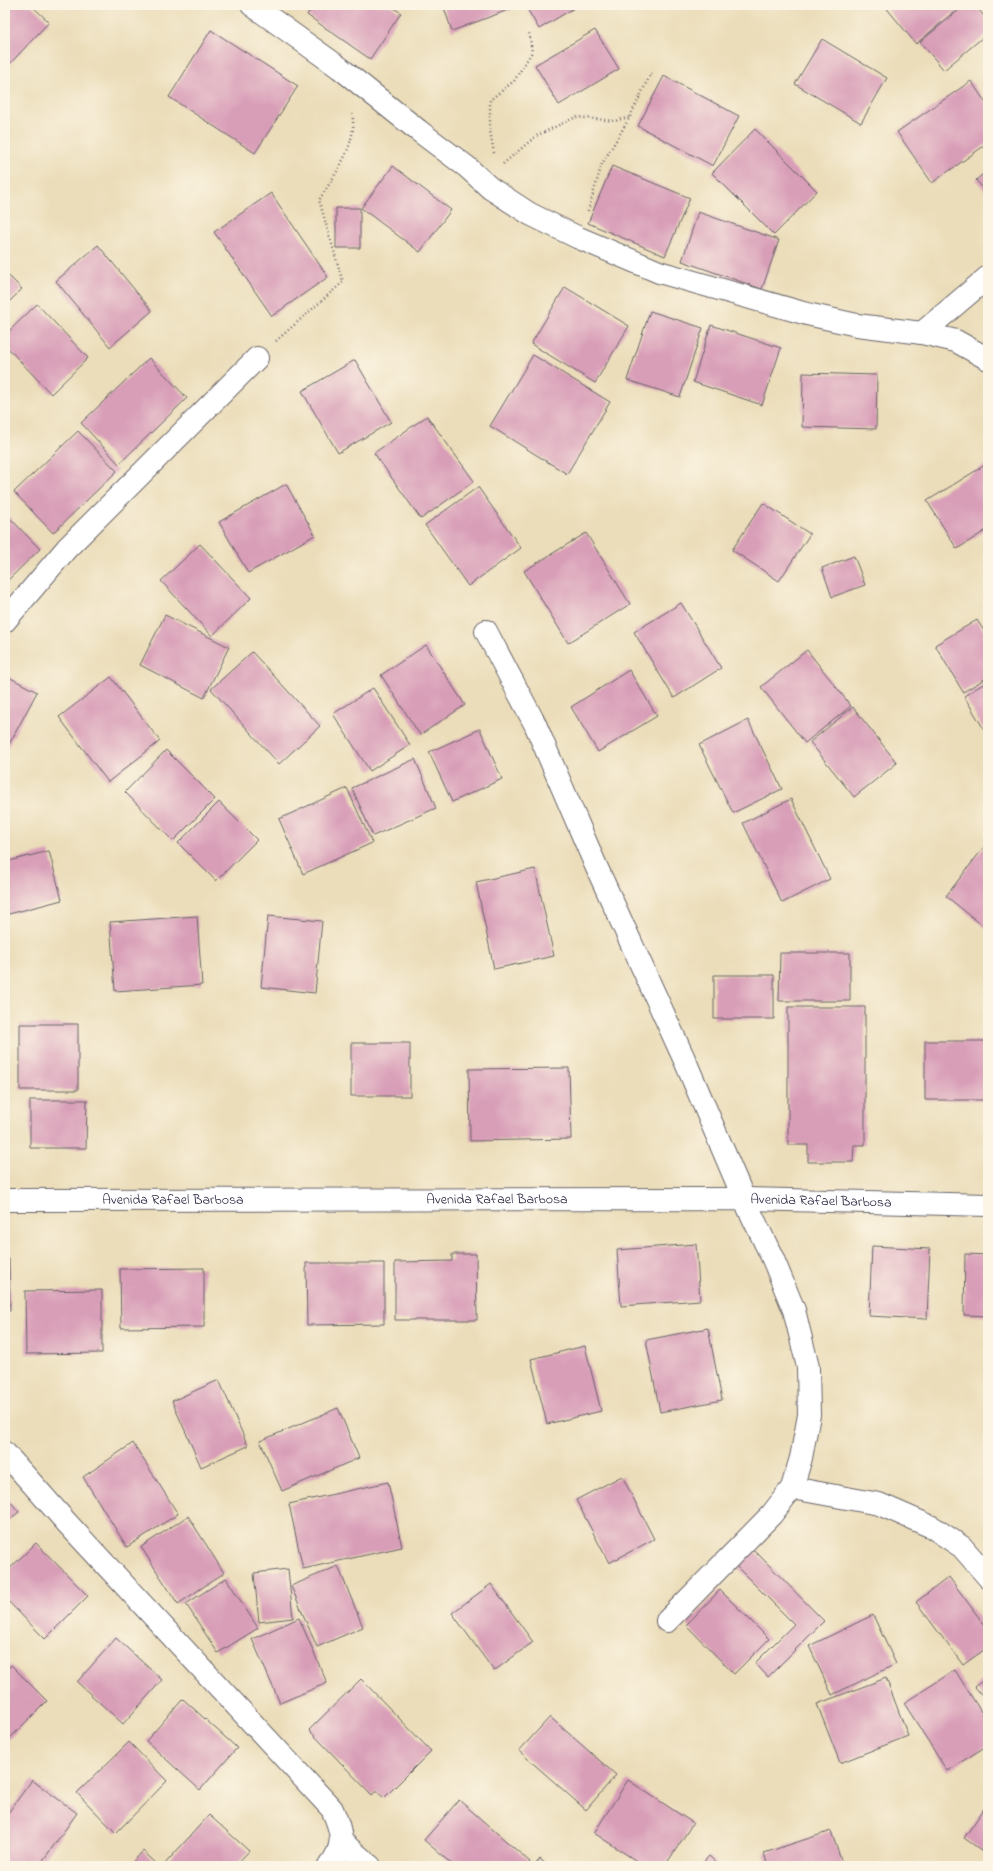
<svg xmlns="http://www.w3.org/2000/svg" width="993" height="1871" font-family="'Indie Flower',sans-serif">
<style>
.building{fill:#d89db7}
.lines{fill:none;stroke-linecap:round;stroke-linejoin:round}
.minor-casing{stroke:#686367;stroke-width:24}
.path{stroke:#686367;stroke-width:2.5;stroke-dasharray:1 3;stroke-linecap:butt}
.minor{stroke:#fff;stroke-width:22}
.labels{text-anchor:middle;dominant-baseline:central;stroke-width:4;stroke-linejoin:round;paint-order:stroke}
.street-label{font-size:14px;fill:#22223b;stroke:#fcf5e5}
</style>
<rect width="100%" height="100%" fill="#fcf5e5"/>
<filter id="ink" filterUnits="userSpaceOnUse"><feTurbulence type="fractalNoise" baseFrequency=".025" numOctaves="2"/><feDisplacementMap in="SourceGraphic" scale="8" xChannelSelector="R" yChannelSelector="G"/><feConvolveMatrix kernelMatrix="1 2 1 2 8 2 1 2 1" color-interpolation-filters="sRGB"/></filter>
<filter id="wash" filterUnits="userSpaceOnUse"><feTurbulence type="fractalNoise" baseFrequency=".012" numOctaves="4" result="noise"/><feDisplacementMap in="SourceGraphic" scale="16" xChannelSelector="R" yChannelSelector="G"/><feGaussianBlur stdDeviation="0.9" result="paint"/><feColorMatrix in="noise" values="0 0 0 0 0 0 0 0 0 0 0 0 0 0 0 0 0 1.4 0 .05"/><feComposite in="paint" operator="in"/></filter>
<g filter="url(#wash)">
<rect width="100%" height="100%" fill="#ebddb9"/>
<g id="blocks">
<!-- building -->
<path class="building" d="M5 5H31L49 22 5 69Z
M314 5H390L401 13 370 59 307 15Z
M443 5H515L516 7 452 31Z
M525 5H579L539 29Z
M884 5H962L916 44Z
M965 5H975L988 21V33L944 70 920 42Z
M211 30 298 86 255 153 169 97Z
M595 30 619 69 559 105 535 65Z
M822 39 887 78 861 123 795 84Z
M664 76 739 116 713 166 638 126Z
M971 81 988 106V143L932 183 897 132Z
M755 129 817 191 774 235 712 173Z
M393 166 451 210 420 252 361 208Z
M612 166 690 198 665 256 588 223Z
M988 170V194L976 180Z
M271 193 328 277 272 316 214 232Z
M336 208H360V248H336Z
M698 212 779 240 762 289 682 261Z
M98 245 152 311 110 347 56 281Z
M5 272 22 289 5 306Z
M565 287 629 326 595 383 531 344Z
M37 304 88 358 51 394 5 345V335Z
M650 311 703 328 680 397 627 380Z
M711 325 781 348 762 405 693 382Z
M533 355 610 402 567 474 490 426Z
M149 358 187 398 119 464 81 423Z
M355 360 391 422 338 453 302 391Z
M803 373 877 375 876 429 802 427Z
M427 416 474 481 421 519 374 453Z
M78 431 117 471 53 533 14 492Z
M985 465 988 470V529L957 549 927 501Z
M286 484 315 535 248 573 219 522Z
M478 487 521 548 468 586 425 525Z
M763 503 810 534 779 581 732 550Z
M5 513 40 549 5 583Z
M586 533 630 604 568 643 524 571Z
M200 544 251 598 212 636 161 581Z
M854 556 865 585 832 597 822 568Z
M681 603 721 668 674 698 634 632Z
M165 615 229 647 204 698 140 665Z
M977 620 988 637V677L963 692 935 645Z
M426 645 465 705 420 735 381 675Z
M807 650 851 706 805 743 761 687Z
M252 652 320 726 279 764 211 689Z
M629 670 657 716 598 752 571 707Z
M5 675 37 692 5 752Z
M111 677 160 741 108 782 59 717Z
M988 681V736L964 696Z
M373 688 410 745 370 771 333 714Z
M853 707 897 763 854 797 810 742Z
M748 720 782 789 733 813 699 745Z
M480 729 502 779 452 802 429 752Z
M166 750 215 799 173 841 125 792Z
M415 759 436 808 373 836 352 788Z
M347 788 372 843 303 874 279 819Z
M791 799 830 879 782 903 743 823Z
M219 802 257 840 216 881 178 843Z
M988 842V930L946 896Z
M49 851 62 900 5 915V862Z
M535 869 554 956 494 969 476 882Z
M197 916 202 985 115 991 110 922Z
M268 916 322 921 315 993 261 987Z
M780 953H850V1001H779Z
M714 975H774V1019H714Z
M788 1007H865V1145H854L853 1162H808V1145H788Z
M20 1024H78V1090H20Z
M925 1041H987V1100H925Z
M351 1043H410V1096H351Z
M569 1068 571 1139 470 1141 469 1069Z
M30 1100H87L86 1148H30Z
M696 1244 700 1300 621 1306 617 1250Z
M872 1246 930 1249 927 1319 869 1316Z
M452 1254H476L477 1320H395V1262L452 1261Z
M965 1254 988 1255V1316L964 1315Z
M5 1259H9L10 1311H5Z
M306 1263H384V1324L307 1325Z
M204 1268V1327L121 1328 120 1269Z
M102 1290V1353L26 1354 25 1291Z
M708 1328 722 1400 660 1412 646 1340Z
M585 1346 601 1411 547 1424 531 1359Z
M219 1380 248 1446 201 1467 172 1401Z
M338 1408 359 1458 282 1491 260 1441Z
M133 1443 178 1514 127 1547 83 1477Z
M622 1476 654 1539 609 1563 576 1500Z
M388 1482 402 1547 303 1569 289 1504Z
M5 1495 19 1512 5 1523Z
M188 1516 224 1573 178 1604 141 1547Z
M36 1543 88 1596 45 1639 5 1598V1573Z
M753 1549 824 1621 768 1677 755 1663 794 1624 736 1566Z
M338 1566 363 1627 317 1647 291 1586Z
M288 1569 293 1618 259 1622 254 1573Z
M949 1577 988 1630V1647L963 1665 916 1602Z
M226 1578 258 1628 218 1653 186 1604Z
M491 1584 533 1642 494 1671 452 1613Z
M720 1590 769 1639 734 1674 686 1625Z
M873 1615 896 1664 832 1695 809 1646Z
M299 1618 327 1683 280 1703 252 1639Z
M116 1638 162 1680 123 1724 77 1682Z
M11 1665 47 1701 5 1743V1672Z
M955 1670 988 1723V1745L947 1771 904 1703Z
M988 1676V1702L975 1687Z
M886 1678 908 1736 840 1763 817 1704Z
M361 1679 431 1751 384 1798 376 1791 372 1795 309 1730Z
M183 1699 237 1748 200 1790 146 1741Z
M550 1717 616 1775 586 1810 519 1751Z
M129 1742 167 1781 116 1833 77 1793Z
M32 1780 77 1813 39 1866H11L5 1861V1817Z
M628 1780 693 1823 665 1866H644L594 1833Z
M459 1800 530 1862 527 1866H454L424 1840Z
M988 1803V1855L964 1838Z
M209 1815 249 1851 235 1866H163Z
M831 1831 843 1866H768L764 1853Z
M143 1851 159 1866H129Z
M709 1856 720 1866H700Z
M540 1859 548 1866H534Z"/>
</g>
</g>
<g filter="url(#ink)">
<use href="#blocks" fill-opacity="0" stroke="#686367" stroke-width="1"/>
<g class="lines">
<!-- minor casing -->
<g class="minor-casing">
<g id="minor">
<path d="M252 5 340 68 419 131 467 167 490 188 530 214 579 238 659 272 807 314 857 325 922 333 956 341 988 359"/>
<path d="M922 333 988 277"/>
<path d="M5 621 67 548 257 358"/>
<path d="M486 631 535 724 596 866 686 1063 744 1199 773 1259 794 1310 808 1367 809 1415 801 1458 792 1488 772 1514 667 1621"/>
<path id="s1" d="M5 1200 744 1199 988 1205"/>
<path d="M5 1453 67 1523 332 1809C342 1831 346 1846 329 1866"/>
<path d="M792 1488 879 1504 932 1527 962 1547 988 1577"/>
<path d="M341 1841 370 1866"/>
</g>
</g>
<!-- path -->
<path class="path" d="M737 5 742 10
M494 153 490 131V100L514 81 532 52 529 32
M503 164 536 136 576 117 615 121 630 117
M588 211 602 164 630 117 651 73
M276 341 343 282 319 200C333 178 359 142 352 114"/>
<!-- minor -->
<use href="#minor" class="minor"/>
</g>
</g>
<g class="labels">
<!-- street labels -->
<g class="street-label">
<text stroke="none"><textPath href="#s1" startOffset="168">Avenida Rafael Barbosa</textPath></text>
<text stroke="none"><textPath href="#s1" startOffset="492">Avenida Rafael Barbosa</textPath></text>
<text stroke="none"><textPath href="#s1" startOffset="816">Avenida Rafael Barbosa</textPath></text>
</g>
</g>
<!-- margin -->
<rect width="993" height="1871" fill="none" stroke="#fcf5e5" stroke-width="20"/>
</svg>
